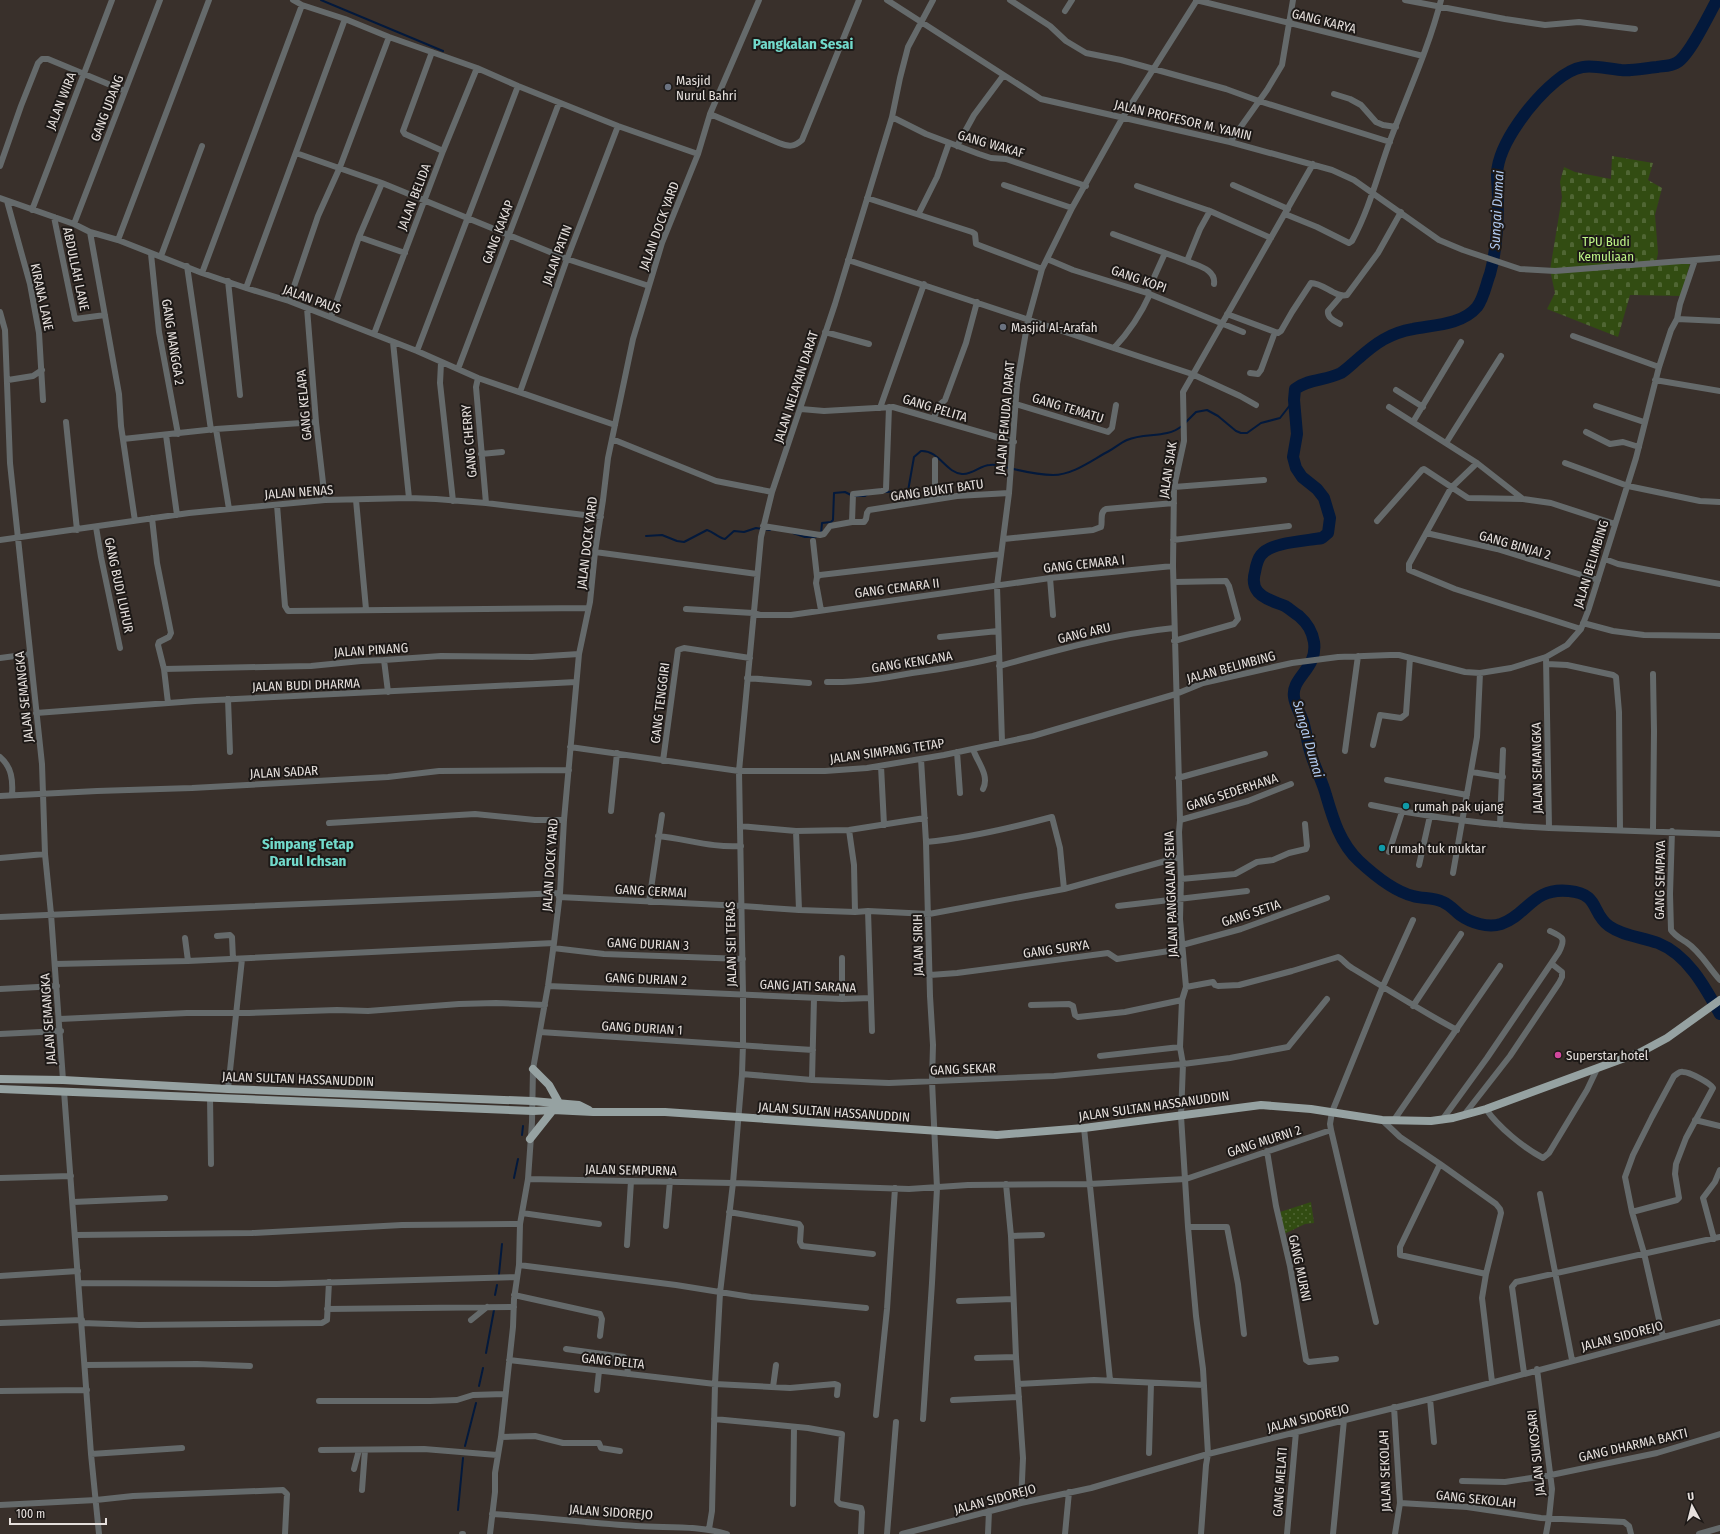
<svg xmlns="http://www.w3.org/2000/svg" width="1720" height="1534" font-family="'Fira Sans Condensed',sans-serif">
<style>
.grass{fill:url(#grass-dots)}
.cemetery{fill:url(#cemetery-stones)}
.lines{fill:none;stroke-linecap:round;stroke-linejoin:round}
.stream{stroke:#03193c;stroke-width:2}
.river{stroke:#03193c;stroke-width:12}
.minor{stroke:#656a6b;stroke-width:6}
.major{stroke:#96a2a2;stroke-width:8}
.worship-dot{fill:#6b7280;stroke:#1d1917;stroke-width:1.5}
.culture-dot{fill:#0f9aa8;stroke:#1d1917;stroke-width:1.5}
.hotel-dot{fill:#d1479c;stroke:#1d1917;stroke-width:1.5}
.labels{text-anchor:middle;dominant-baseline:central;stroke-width:4;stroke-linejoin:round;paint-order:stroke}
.street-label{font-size:13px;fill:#e6e0dd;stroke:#1d1917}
.poi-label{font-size:13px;fill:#e6e0dd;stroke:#1d1917;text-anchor:start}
.park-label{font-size:13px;fill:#bef587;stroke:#1d1917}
.water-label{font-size:14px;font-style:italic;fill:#b0c9ef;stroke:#1d1917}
.quarter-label{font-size:15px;font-weight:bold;fill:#72dacb;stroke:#1d1917}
</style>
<defs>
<pattern id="grass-dots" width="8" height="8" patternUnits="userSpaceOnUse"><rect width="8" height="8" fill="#324c12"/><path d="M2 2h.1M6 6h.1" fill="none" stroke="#506634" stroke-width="1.8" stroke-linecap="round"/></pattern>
<pattern id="cemetery-stones" width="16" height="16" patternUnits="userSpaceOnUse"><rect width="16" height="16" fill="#324c12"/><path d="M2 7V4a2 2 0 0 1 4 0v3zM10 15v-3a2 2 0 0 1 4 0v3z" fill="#506634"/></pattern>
</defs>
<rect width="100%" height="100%" fill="#39302b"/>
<!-- grass -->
<path class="grass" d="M1311 1202 1314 1223 1305 1224 1284 1234 1280 1212Z"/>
<!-- cemetery -->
<path class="cemetery" d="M1612 156 1653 163 1648 180 1662 188 1655 215 1658 253 1656 263 1691 260 1681 296 1630 295 1618 337 1547 309 1555 293 1550 270 1562 197 1560 182 1564 167 1575 172 1611 179Z"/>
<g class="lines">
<!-- stream -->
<path class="stream" d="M321 0 443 51
M1185 423 1196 412 1207 410 1218 416 1236 431 1241 433H1247L1261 423 1280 418 1294 400
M886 492 908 491 914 457 921 451C939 450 946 473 962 474 973 475 980 465 990 465 995 464 1000 466 1005 467 1021 471 1038 475 1053 475 1073 475 1092 460 1109 451 1115 448 1120 443 1127 440 1145 432 1166 439 1182 426
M855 496H865L868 494
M793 533 805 537H816
M821 534 822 523 831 522 833 520 834 493 845 492 851 495
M646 536 662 535 677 541 684 542 707 530C714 532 718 538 725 539L734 531 744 532 756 528 770 530
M522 1135 523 1126
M514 1178 518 1159
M499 1274 502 1244
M495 1295 497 1285
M486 1353 494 1310
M479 1386 483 1368
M465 1446 476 1403
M458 1510 463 1458"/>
<!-- river -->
<path class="river" d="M1717 0C1709 14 1689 57 1676 63 1671 66 1663 66 1657 67 1645 68 1633 71 1621 70 1593 67 1581 60 1556 81 1533 100 1499 142 1497 173 1497 181 1498 190 1498 199 1498 224 1497 249 1490 274 1486 284 1484 298 1477 307 1462 325 1433 325 1413 329 1390 333 1376 343 1359 358 1353 363 1347 369 1341 373 1325 381 1310 378 1295 389L1294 400 1297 434 1293 457 1296 468 1302 477 1317 489 1324 498 1330 518 1328 533 1322 538C1306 541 1271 542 1261 555 1257 560 1256 566 1255 572 1253 579 1253 586 1258 592 1265 600 1276 602 1285 606 1290 609 1294 613 1299 616 1308 624 1312 631 1314 642 1318 669 1291 677 1294 697 1295 705 1300 713 1303 721 1306 731 1307 741 1310 751 1314 766 1322 780 1326 795 1333 819 1340 843 1359 861 1374 875 1393 891 1413 896 1423 899 1433 897 1443 902 1450 905 1454 910 1460 915 1471 923 1488 928 1501 924 1528 915 1532 887 1569 891 1600 894 1591 913 1609 926 1623 936 1642 937 1658 943 1688 955 1705 987 1720 1014"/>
<!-- minor -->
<path class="minor" d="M293 0 302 5 345 19 389 37 477 68 518 86 618 126 698 154
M887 0 1041 99 1230 142 1332 170 1354 180 1439 240 1463 250 1520 269 1555 271 1720 258
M933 0 908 47 900 78 892 117 835 304 772 492 761 537 739 771 743 994V1044L742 1074 733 1183 909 1189 968 1185 1089 1184 1186 1179 1331 1130 1330 1124 1332 1112 1383 986 1413 920
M1010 0 1050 26 1066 41 1086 53 1121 60 1226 89 1259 101 1390 142
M1196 0 1423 56
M1405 0 1505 19 1545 25 1579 22 1635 29
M1065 11 1072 0
M432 52 403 131 405 134 443 151
M1334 94 1350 99 1361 105 1376 122 1383 125 1396 127
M710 114 779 143C789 147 794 147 802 140L859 0
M892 117 926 134 979 154 991 158 1006 159 1086 186
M1230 142 1267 90 1282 65 1293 0
M957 146 974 115 1003 76
M296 153 382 183 567 259 649 286
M0 166 21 106 38 63 42 59H48L125 91
M1004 185 1072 208
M1233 185 1288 209
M1137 186 1210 211 1271 238
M0 198 74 224 90 232 118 240 202 273 246 288 289 301 417 351 478 378 615 425
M867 198 972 232 975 234 976 244 1042 269
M7 201 30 284 39 333 43 400
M32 210 112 0
M1210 211 1200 229 1187 261C1198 266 1216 269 1214 284
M919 213 937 177 949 143
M1285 214 1317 227 1349 243 1352 241C1370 208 1378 173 1391 138 1408 93 1429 47 1441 0
M54 217 75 319 105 315
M74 224 160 0
M90 232 119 394 121 426 135 521
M1113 234 1187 261
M359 237 405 253
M118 240 209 0
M151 254 159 332 178 434
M161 256 202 146
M1047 259 1073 270 1147 293 1243 332
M848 260 1192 374 1240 396 1256 405
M187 266 211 430
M202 273 302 5
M228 281 240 395
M246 288 345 19
M1147 293 1165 253
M289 301 318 216 340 167 389 37
M307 308 316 422 325 500
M0 312 5 330 10 463 42 764 45 854 51 914 63 1080
M1227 314 1278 333 1281 331 1292 312 1311 283C1324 283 1335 298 1347 295L1378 253 1401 212
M331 317 359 237 382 183
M1677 319 1720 321
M1340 324C1335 321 1327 318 1328 311L1341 296
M825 332 869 344
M374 334 443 151 477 68
M1573 336 1659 367
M393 342 409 498
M1114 348C1129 332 1141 314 1150 294
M417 351 518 86
M441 363 440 383 453 501
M458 369 559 103
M1250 373 1258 374 1261 370 1275 332
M478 378 476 387 486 503
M8 380 33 376 42 370
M1655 380 1720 391
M1396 390 1423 407
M520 392 567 259 618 126
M1016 404 1108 432 1112 428 1116 405
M1596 406 1644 422
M1389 407 1477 463 1523 499
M880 408 924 284
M801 409 824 411 893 407 1014 442
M934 418 938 406 945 400 966 343 977 302
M66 422 77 530
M1413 422 1461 342
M216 429 229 509
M1586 432 1610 444 1623 442 1639 447
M166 435 177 515
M123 439 216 429 316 422
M612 439 716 481 772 492
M1446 443 1501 356
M481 454 502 452
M935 460V499
M1477 463 1451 488 1409 564V570L1455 589 1581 629
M1565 463 1628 486 1700 501 1720 502
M1174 487 1264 480
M356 500 366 609
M277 505 285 606 288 611 588 608
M152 518 157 563 171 633 169 637 159 642 158 645 164 669 168 703
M1377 521 1422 470 1424 469 1468 498 1523 499 1551 503 1615 524
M852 522 853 494 882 491 886 489 889 407
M763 526 820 535 824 534 830 526 852 522H864L866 519 867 513 869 510 957 496 1009 493
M96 527 101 557 120 648
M1426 533 1497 549 1598 580
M1004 539 1093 530 1101 527C1103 521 1099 512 1106 509L1174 503
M0 540 189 513 325 500 409 498 436 499 486 503 601 517
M1173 540 1289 526
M813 541 817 577
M595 552 757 574
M1605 559 1618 564 1720 584
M1050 578 1053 615
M1174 582 1226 581 1229 586 1238 619 1234 624 1174 641
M686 609 753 613 760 615H791L1050 578 1173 566
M821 610 816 583 817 577 820 575 1001 554
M1583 623 1613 631 1644 635 1720 636
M940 637 998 631
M1546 657 1549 828 1720 834
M0 658 30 654
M384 660 388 692
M1547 664 1567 665 1613 675 1616 677 1619 712 1620 830
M999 666C1057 650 1114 634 1174 628
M164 669 311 666 361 661 384 660 441 656 532 657 579 654
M1653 674 1654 731 1653 830
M747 678 809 683
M827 682C856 683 884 678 912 673 941 669 971 664 999 657
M228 699 230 752
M36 713 195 701 576 682
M1002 742 997 586 1009 493 1017 384 1028 320 1042 269 1072 208 1123 117 1197 0
M1373 745 1380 715 1401 718 1406 714 1410 658
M570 747 739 771H825L867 768 944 755 1033 736 1176 694 1203 683 1292 663 1338 657 1390 655H1399L1465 672 1480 673 1511 668 1546 657 1567 645 1581 629 1588 611 1636 458 1659 367 1671 330 1677 319 1680 304 1695 260
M973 749C977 762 990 775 983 789
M1345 751 1358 656
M957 752 960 793
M0 757C12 767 13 781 12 795
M921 759 926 842 930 996 933 1045 932 1081 937 1188 932 1283 923 1419
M663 761 678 650 684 648 750 658
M881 766 884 825
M1472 772 1503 777
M1178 778 1265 754
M1387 780 1467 795
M0 796 97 791 192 788 388 777 439 771 569 770
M1371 805C1430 818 1489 825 1549 828
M611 811 617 753
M1180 820 1248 801 1291 784
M329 823 475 814 535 820H564
M1500 825 1503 750
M740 826 796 831 849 830 925 818
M849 830 854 865 855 912
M796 831 799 910
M1672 831 1670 894 1671 930C1675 936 1680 938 1686 942 1701 952 1708 967 1720 980
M658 836C687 839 712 848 741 846
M926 842C969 838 1011 828 1052 817L1060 848 1064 889
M1389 852 1402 812
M0 858 45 854
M1419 865 1430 816
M1453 873 1477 737 1480 673
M1181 879 1235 874 1257 862 1273 860 1289 853 1306 849 1307 846 1305 824
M559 897 742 906 799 910 855 912 868 911 929 914 1064 889 1180 857
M649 902 662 815
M1118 906 1247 891
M868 911 872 1031
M0 917 560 893
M217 936 230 935 232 937 233 959
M185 938 188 961
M1182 945 1241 929 1327 898
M553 948 604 954 743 959
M842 958V999
M55 964 188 961 554 943
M930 975 957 973 1108 953 1117 959 1182 949
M548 986 842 999 871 998
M1186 987 1213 982 1215 985 1218 986 1239 985 1292 971 1338 957C1343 959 1346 965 1352 968 1387 989 1421 1011 1457 1030
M0 989 57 986
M1031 1005 1069 1004 1073 1006 1075 1015 1078 1017 1125 1012 1182 1000
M1413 1006 1461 934
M60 1019 187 1013H249L337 1010 368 1011 459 1004 496 1003 545 1005
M540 1032 813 1050
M0 1034 61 1031
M1100 1056 1180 1047
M742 1074 812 1080 889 1083 1054 1076 1183 1064 1230 1058 1288 1047 1327 999
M812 1080 814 998
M228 1089 242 959
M64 1091 91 1454 99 1534
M210 1097 211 1164
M1486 1109C1498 1127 1524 1148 1543 1158L1549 1153 1587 1090 1597 1069
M1464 1115 1510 1056 1559 983 1562 977V972L1552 964
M1382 1120 1400 1137 1440 1164 1496 1204 1500 1209 1501 1213 1486 1274 1482 1298 1492 1382
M1394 1120 1500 966
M1442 1120 1487 1058 1559 952C1566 938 1563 937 1550 931
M1695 1120 1720 1126
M1084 1128 1110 1380
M1331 1130 1376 1322
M1267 1151 1276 1206 1290 1266 1306 1360 1309 1362 1336 1359
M1440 1164 1400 1247V1255L1486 1274
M0 1178 71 1176
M528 1179 733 1183 720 1293 715 1384 712 1511 709 1529
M1006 1184 1011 1236 1016 1357 1023 1458 1021 1503
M1540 1194 1572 1360
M73 1202 165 1198
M729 1212 799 1224 801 1227 800 1242 802 1246 873 1254
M1632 1212 1677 1200 1679 1198 1675 1174 1676 1164 1686 1138 1713 1088C1710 1083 1690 1072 1683 1072 1680 1071 1677 1074 1674 1076L1652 1117 1633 1155 1625 1177 1632 1212 1644 1253 1663 1337
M522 1213 599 1224
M666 1226 670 1181
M1188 1227H1227L1238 1284 1244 1334
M76 1235 252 1233 402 1225 520 1224
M1011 1236 1042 1235
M1714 1239 1703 1198 1715 1182 1720 1170
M627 1245 631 1181
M519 1265 676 1285 751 1297 866 1308
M0 1276 78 1271
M79 1283 277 1284 516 1277
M514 1295 600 1314 602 1319 600 1336
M959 1301 1013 1299
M327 1309 514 1307
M471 1320 487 1307
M0 1323 82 1320
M82 1323 139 1325 322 1323 327 1320 329 1282
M566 1349 624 1357 627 1362 628 1374
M977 1358 1016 1357
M509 1360 715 1384 790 1388 835 1384 838 1385 837 1395
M85 1365 197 1364 250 1366
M1537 1369 1552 1489 1549 1518 1546 1534
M1524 1373 1512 1287 1516 1282 1720 1237
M1018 1384 1094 1380 1204 1385
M773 1387 776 1365
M597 1390 599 1371
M0 1391 87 1390
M1430 1399 1434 1442
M953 1400 1019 1397
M319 1401H430L457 1400 473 1395 504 1394
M1394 1407 1400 1503 1395 1534
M876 1415 887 1309 895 1188
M714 1419 808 1428 842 1434 837 1501 840 1504 861 1508 862 1512 861 1534
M501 1437 535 1436 563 1443H599L601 1448 620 1451
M321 1450 424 1449 497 1455
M1149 1453 1151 1383
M91 1454 182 1448
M354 1469 359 1450
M1462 1481 1505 1482 1551 1475 1657 1453 1720 1434
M362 1490 365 1450
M1400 1503 1467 1507 1541 1518 1624 1522 1629 1526 1631 1534
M793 1504 794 1427
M0 1505 96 1500 133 1496 283 1490 287 1494 285 1534
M492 1514C540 1517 588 1523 636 1526 667 1528 697 1525 727 1534
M462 1534H463
M490 1534 495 1492V1473L501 1437 513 1327 514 1299 519 1265 520 1224 528 1179 532 1122 533 1069 548 986 554 943 560 893 564 820 579 654 590 602 595 552 603 500 608 458 633 339 662 243 698 154 710 114 759 0
M887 1534 896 1422
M902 1534 1021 1503 1091 1488 1208 1454 1430 1399 1720 1322
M988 1534 989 1511
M1065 1534 1069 1492
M1201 1534 1206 1465 1208 1454 1203 1369 1196 1316 1188 1227 1181 1116 1183 1064 1180 1047 1182 1000 1186 987 1180 919 1181 879 1179 832 1180 820 1173 566 1174 487 1184 441 1183 392 1313 164
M1287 1534 1296 1432
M1333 1534 1344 1420
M1699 1534 1720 1528"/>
<!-- major -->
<path class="major" d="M533 1069 549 1085 559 1103
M0 1079 63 1080 228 1089 532 1101 579 1105 589 1110
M0 1089 533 1111 553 1110 593 1112H665L997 1135 1084 1128 1261 1105 1311 1109 1382 1120 1431 1121 1453 1118 1486 1109 1641 1052 1667 1038 1720 1000
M530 1139 553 1110"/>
</g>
<!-- markers -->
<g class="worship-dot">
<circle cx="668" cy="87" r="4"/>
<circle cx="1003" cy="327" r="4"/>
</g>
<g class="culture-dot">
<circle cx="1406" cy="806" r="4"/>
<circle cx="1382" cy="848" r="4"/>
</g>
<circle class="hotel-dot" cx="1558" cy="1055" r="4"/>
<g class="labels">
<!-- street labels -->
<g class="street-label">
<text transform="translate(1324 21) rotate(14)">GANG KARYA</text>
<text transform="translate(61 101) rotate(-69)">JALAN WIRA</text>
<text transform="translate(107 108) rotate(-69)">GANG UDANG</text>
<text transform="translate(1183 120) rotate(13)">JALAN PROFESOR M. YAMIN</text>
<text transform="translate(991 144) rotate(16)">GANG WAKAF</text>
<text transform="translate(414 197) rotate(-69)">JALAN BELIDA</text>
<text transform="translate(659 226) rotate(-70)">JALAN DOCK YARD</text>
<text transform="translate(498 232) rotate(-69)">GANG KAKAP</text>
<text transform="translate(557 255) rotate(-70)">JALAN PATIN</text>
<text transform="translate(76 269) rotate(78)">ABDULLAH LANE</text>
<text transform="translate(1139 279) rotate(19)">GANG KOPI</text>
<text transform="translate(42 297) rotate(78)">KIRANA LANE</text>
<text transform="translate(312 299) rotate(20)">JALAN PAUS</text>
<text transform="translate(173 342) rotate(81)">GANG MANGGA 2</text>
<text transform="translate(796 387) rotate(-72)">JALAN NELAYAN DARAT</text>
<text transform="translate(304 405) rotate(-95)">GANG KELAPA</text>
<text transform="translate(935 408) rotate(17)">GANG PELITA</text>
<text transform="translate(1068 408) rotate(17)">GANG TEMATU</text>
<text transform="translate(1005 418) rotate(-85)">JALAN PEMUDA DARAT</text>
<text transform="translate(469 441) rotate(-95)">GANG CHERRY</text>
<text transform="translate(1168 470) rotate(-81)">JALAN SIAK</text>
<text transform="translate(937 490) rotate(-8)">GANG BUKIT BATU</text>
<text transform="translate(299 492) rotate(-4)">JALAN NENAS</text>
<text transform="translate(587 543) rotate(-83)">JALAN DOCK YARD</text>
<text transform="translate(1515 545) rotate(16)">GANG BINJAI 2</text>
<text transform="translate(1084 564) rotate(-6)">GANG CEMARA I</text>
<text transform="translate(1591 564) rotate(-73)">JALAN BELIMBING</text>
<text transform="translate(119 585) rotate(78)">GANG BUDI LUHUR</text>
<text transform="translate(897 588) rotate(-7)">GANG CEMARA II</text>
<text transform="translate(1084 633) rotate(-13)">GANG ARU</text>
<text transform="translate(371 650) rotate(-4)">JALAN PINANG</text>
<text transform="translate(912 662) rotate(-9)">GANG KENCANA</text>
<text transform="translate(1231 667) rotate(-15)">JALAN BELIMBING</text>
<text transform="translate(306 685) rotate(-2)">JALAN BUDI DHARMA</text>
<text transform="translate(24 697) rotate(-96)">JALAN SEMANGKA</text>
<text transform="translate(660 703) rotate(-83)">GANG TENGGIRI</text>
<text transform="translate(887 751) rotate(-8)">JALAN SIMPANG TETAP</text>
<text transform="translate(1537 768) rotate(-91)">JALAN SEMANGKA</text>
<text transform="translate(284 772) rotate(-3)">JALAN SADAR</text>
<text transform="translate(1232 792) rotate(-18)">GANG SEDERHANA</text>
<text transform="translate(550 865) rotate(-86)">JALAN DOCK YARD</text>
<text transform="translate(1660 880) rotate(-89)">GANG SEMPAYA</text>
<text transform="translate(651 891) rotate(3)">GANG CERMAI</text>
<text transform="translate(1171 894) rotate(-92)">JALAN PANGKALAN SENA</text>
<text transform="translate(1251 913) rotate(-18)">GANG SETIA</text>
<text transform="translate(648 944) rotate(2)">GANG DURIAN 3</text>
<text transform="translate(731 944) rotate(-91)">JALAN SEI TERAS</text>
<text transform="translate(918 945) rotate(-91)">JALAN SIRIH</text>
<text transform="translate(1056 949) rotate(-8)">GANG SURYA</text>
<text transform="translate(646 979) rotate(2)">GANG DURIAN 2</text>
<text transform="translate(808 986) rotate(2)">GANG JATI SARANA</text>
<text transform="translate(48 1019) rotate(-94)">JALAN SEMANGKA</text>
<text transform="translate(642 1028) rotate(3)">GANG DURIAN 1</text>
<text transform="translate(963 1069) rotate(-2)">GANG SEKAR</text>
<text transform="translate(298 1079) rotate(2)">JALAN SULTAN HASSANUDDIN</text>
<text transform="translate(1154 1106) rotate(-8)">JALAN SULTAN HASSANUDDIN</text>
<text transform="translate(834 1112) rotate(4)">JALAN SULTAN HASSANUDDIN</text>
<text transform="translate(1264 1141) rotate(-18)">GANG MURNI 2</text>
<text transform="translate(631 1170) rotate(1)">JALAN SEMPURNA</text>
<text transform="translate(1300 1268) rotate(78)">GANG MURNI</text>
<text transform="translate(1622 1336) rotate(-15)">JALAN SIDOREJO</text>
<text transform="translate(613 1361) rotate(6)">GANG DELTA</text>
<text transform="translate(1308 1418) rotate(-14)">JALAN SIDOREJO</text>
<text transform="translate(1633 1445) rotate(-13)">GANG DHARMA BAKTI</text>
<text transform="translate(1536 1453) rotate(-96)">JALAN SUKOSARI</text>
<text transform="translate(1385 1471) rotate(-92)">JALAN SEKOLAH</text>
<text transform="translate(1280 1482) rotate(-86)">GANG MELATI</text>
<text transform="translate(995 1499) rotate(-15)">JALAN SIDOREJO</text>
<text transform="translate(1476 1499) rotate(6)">GANG SEKOLAH</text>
<text transform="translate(611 1512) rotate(4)">JALAN SIDOREJO</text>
</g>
<!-- poi labels -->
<g class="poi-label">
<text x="676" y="80">Masjid<tspan x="676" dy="15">Nurul Bahri</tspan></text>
<text x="1011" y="327">Masjid Al-Arafah</text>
<text x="1414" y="806">rumah pak ujang</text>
<text x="1390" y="848">rumah tuk muktar</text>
<text x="1566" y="1055">Superstar hotel</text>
</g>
<!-- park labels -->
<g class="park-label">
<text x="1606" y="241">TPU Budi<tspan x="1606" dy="15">Kemuliaan</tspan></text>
</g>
<!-- water labels -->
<g class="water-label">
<text transform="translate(1497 210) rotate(-87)">Sungai Dumai</text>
<text transform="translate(1308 739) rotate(74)">Sungai Dumai</text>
</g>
<!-- quarter labels -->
<g class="quarter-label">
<text x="803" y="44">Pangkalan Sesai</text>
<text x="308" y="844">Simpang Tetap<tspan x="308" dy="17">Darul Ichsan</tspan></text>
</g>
</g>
<!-- north arrow -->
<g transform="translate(1692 1506) rotate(353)" stroke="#1d1917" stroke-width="3" paint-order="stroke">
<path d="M0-3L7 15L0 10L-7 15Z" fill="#e6e0dd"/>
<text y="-6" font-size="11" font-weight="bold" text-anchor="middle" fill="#e6e0dd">U</text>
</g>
<!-- scale -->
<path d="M10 1518v6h96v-6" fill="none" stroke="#e6e0dd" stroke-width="2"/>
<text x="16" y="1518" font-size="12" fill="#e6e0dd" stroke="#1d1917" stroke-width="3" paint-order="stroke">100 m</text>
</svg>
